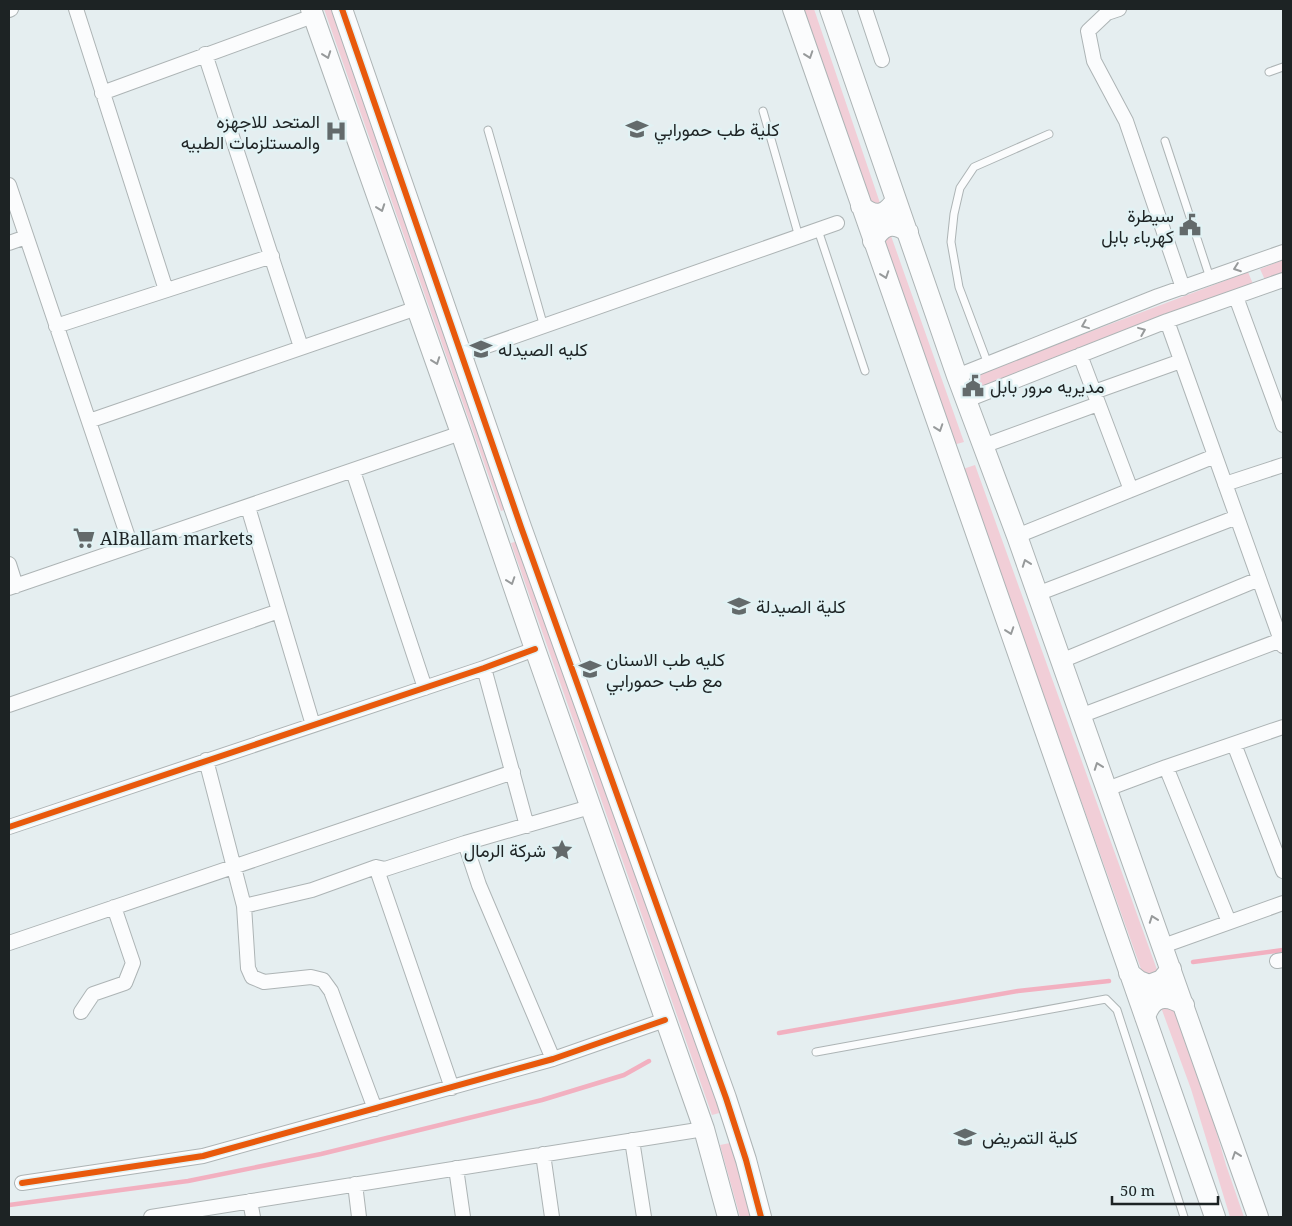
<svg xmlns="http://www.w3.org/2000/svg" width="1292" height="1226" font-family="'Noto Serif',Vazirmatn,serif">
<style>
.green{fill:#f1ced7}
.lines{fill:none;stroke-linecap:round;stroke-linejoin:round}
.stream{stroke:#f2b0c0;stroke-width:4.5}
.lane-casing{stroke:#adb4b5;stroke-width:9}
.street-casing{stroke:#adb4b5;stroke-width:16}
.secondary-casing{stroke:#adb4b5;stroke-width:22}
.lane{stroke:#fbfcfd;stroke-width:7}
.street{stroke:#fbfcfd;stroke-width:14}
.secondary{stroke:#fbfcfd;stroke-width:20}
.cycleway-casing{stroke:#e1f2f4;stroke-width:9}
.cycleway{stroke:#e8590c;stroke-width:6}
.oneway{stroke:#979a9b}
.labels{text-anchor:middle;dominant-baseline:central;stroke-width:5;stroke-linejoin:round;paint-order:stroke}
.poi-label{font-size:18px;fill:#1d2324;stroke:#e1f2f4;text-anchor:start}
</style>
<rect width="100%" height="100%" fill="#e5eef0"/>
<!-- green -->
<path class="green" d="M324 9H337L510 508 501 511Z
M801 9H814L881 206 870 209Z
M890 233 964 442 953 445 880 236Z
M1283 260V273L1265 280 1260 269Z
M1248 272 1253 284 976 389 973 376Z
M975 465 1160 978 1146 983 963 469Z
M521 540 723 1112 712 1115 511 543Z
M1170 998 1204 1089 1226 1165 1244 1217H1230L1191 1089 1159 1002Z
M735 1142 755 1217H740L720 1145Z"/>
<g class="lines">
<!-- stream -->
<path class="stream" d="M1193 962 1283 950
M779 1033 1018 991 1109 981
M9 1205 188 1181 321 1154 542 1100 624 1075 649 1061"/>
<!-- lane casing -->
<g class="lane-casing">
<path id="lane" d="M1269 72 1283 67
M763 111 799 237
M488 130 544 327
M1165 141 1210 278
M818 230 865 371
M988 364 959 287 951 242 954 214 960 188 974 167 1049 134
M816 1052 1106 999 1117 1010 1184 1217"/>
</g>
<!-- street casing -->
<g class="street-casing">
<path id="street" d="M76 9 166 290
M865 9 882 60
M1119 9 1107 13 1088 31 1094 61 1126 121 1183 288
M9 10 11 9
M205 54 301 347
M102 93 313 16
M9 185 131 546
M9 243 26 237
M1236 297 1283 425
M1167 321 1283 646
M56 326 272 256
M461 355 837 223
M1080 355 1131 490
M957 376 1158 296 1283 252
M1094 392 1181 361
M967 400 1167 321 1283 280
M89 421 417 308
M983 446 1098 404
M353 471 425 688
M1225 484 1283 465
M248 507 313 725
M1017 536 1215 456
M9 564 16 586
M9 588 461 433
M1037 594 1237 517
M1061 661 1259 579
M484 668 527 826
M9 705 279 611
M1080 716 1281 640
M1234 744 1283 871
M206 760 244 906 248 968 252 977 264 982 311 977 323 980 331 991 375 1109
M1166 767 1229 922
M1107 789 1166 767 1283 727
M9 827 484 668 535 649
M465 843 479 885 553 1059
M376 867 452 1088
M244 906 312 890 376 867 385 869 465 843 590 807
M9 943 513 772
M1163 946 1283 903
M1277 961 1283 960
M81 1012 93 994 125 983 133 963 114 907
M632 1140 644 1217
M543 1154 552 1217
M456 1168 463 1217
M22 1183 203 1156 553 1059 665 1020
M355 1184 359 1217
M250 1201 253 1217
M151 1217 704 1129"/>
</g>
<!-- secondary casing -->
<g class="secondary-casing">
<path id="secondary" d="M311 9 461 433 535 649 704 1129 728 1217
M342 9 521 527 726 1098 746 1160 761 1217
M793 9 1215 1217
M830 9 957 376 1017 536 1258 1217
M861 206C876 219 886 215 896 200
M873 241C882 225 892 221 908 232
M1129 973 1139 981 1149 985 1162 980 1171 969
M1145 1017C1152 996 1165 993 1184 1005"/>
</g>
<!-- lane -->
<use href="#lane" class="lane"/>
<!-- street -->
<use href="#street" class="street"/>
<!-- secondary -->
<use href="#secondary" class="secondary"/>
<!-- cycleway casing -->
<g class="cycleway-casing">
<path id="cycleway" d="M342 9 521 527 726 1098 746 1160 761 1217
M9 827 484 668 535 649
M22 1183 203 1156 553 1059 665 1020"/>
</g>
<!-- cycleway -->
<use href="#cycleway" class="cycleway"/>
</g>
<!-- one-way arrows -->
<defs><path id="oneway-chevron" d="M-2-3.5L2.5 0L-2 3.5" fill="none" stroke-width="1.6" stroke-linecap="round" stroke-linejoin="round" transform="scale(1.25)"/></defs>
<g class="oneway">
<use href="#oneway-chevron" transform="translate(327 55) rotate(70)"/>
<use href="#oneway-chevron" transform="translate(809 55) rotate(71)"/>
<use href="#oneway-chevron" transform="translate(381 208) rotate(70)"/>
<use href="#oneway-chevron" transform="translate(1237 268) rotate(160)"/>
<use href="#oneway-chevron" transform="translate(885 275) rotate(71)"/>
<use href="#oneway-chevron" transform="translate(1085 325) rotate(158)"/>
<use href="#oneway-chevron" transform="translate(1142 331) rotate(-22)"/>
<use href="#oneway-chevron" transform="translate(436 361) rotate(70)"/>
<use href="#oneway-chevron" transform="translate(939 428) rotate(71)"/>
<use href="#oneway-chevron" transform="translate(1026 563) rotate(-110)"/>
<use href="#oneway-chevron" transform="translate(511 581) rotate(71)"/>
<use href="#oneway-chevron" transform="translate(1010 631) rotate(71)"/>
<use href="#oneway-chevron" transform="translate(1098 766) rotate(-110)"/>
<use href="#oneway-chevron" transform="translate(1153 919) rotate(-110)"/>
<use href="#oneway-chevron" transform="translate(1236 1155) rotate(-109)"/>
</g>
<!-- icons -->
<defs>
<g id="university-bare" transform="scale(1.725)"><path d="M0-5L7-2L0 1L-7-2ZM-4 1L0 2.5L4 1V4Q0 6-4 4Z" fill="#636a6b" stroke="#e1f2f4" stroke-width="2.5" paint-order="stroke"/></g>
<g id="hospital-bare" transform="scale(1.725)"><path d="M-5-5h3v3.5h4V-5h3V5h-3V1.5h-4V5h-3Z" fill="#636a6b" stroke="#e1f2f4" stroke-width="2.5" paint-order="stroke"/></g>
<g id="civic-bare" transform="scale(1.725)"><path d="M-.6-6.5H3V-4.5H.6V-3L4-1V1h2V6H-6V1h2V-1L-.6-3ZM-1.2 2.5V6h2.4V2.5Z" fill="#636a6b" stroke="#e1f2f4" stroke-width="2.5" paint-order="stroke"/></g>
<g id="supermarket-bare" transform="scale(1.725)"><path d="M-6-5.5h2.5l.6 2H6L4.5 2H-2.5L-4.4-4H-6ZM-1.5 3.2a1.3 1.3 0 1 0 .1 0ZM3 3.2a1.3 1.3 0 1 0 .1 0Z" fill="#636a6b" stroke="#e1f2f4" stroke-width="2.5" paint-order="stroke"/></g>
<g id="sight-bare" transform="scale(1.725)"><path d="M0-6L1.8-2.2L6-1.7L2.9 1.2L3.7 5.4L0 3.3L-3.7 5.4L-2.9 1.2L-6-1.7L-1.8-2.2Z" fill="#636a6b" stroke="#e1f2f4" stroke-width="2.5" paint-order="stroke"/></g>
</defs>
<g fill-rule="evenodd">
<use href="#university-bare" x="637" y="129"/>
<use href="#hospital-bare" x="336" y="131"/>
<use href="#civic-bare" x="1190" y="225"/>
<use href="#university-bare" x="481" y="349"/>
<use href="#civic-bare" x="973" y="386"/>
<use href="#supermarket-bare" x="84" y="538"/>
<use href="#university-bare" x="739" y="606"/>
<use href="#university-bare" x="590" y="669"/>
<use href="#sight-bare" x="562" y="850"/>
<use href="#university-bare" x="965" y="1137"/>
</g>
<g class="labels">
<!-- poi labels -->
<g class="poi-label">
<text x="320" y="121" text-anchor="end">المتحد للاجهزه<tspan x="320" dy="21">والمستلزمات الطبيه</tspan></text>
<text x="654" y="129">كلية طب حمورابي</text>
<text x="1174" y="215" text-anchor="end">سيطرة<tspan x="1174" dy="21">كهرباء بابل</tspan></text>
<text x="498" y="349">كليه الصيدله</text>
<text x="990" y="386">مديريه مرور بابل</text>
<text x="100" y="538">AlBallam markets</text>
<text x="756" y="606">كلية الصيدلة</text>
<text x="606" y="659">كليه طب الاسنان<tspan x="606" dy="21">مع طب حمورابي</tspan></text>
<text x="546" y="850" text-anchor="end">شركة الرمال</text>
<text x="982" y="1137">كلية التمريض</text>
</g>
</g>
<!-- border -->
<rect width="1292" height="1226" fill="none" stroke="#1d2324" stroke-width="20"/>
<!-- scale -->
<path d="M1112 1196v8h106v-8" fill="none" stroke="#1d2324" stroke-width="2.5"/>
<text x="1120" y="1196" font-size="15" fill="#1d2324" stroke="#e1f2f4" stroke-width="4" paint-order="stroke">50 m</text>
</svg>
